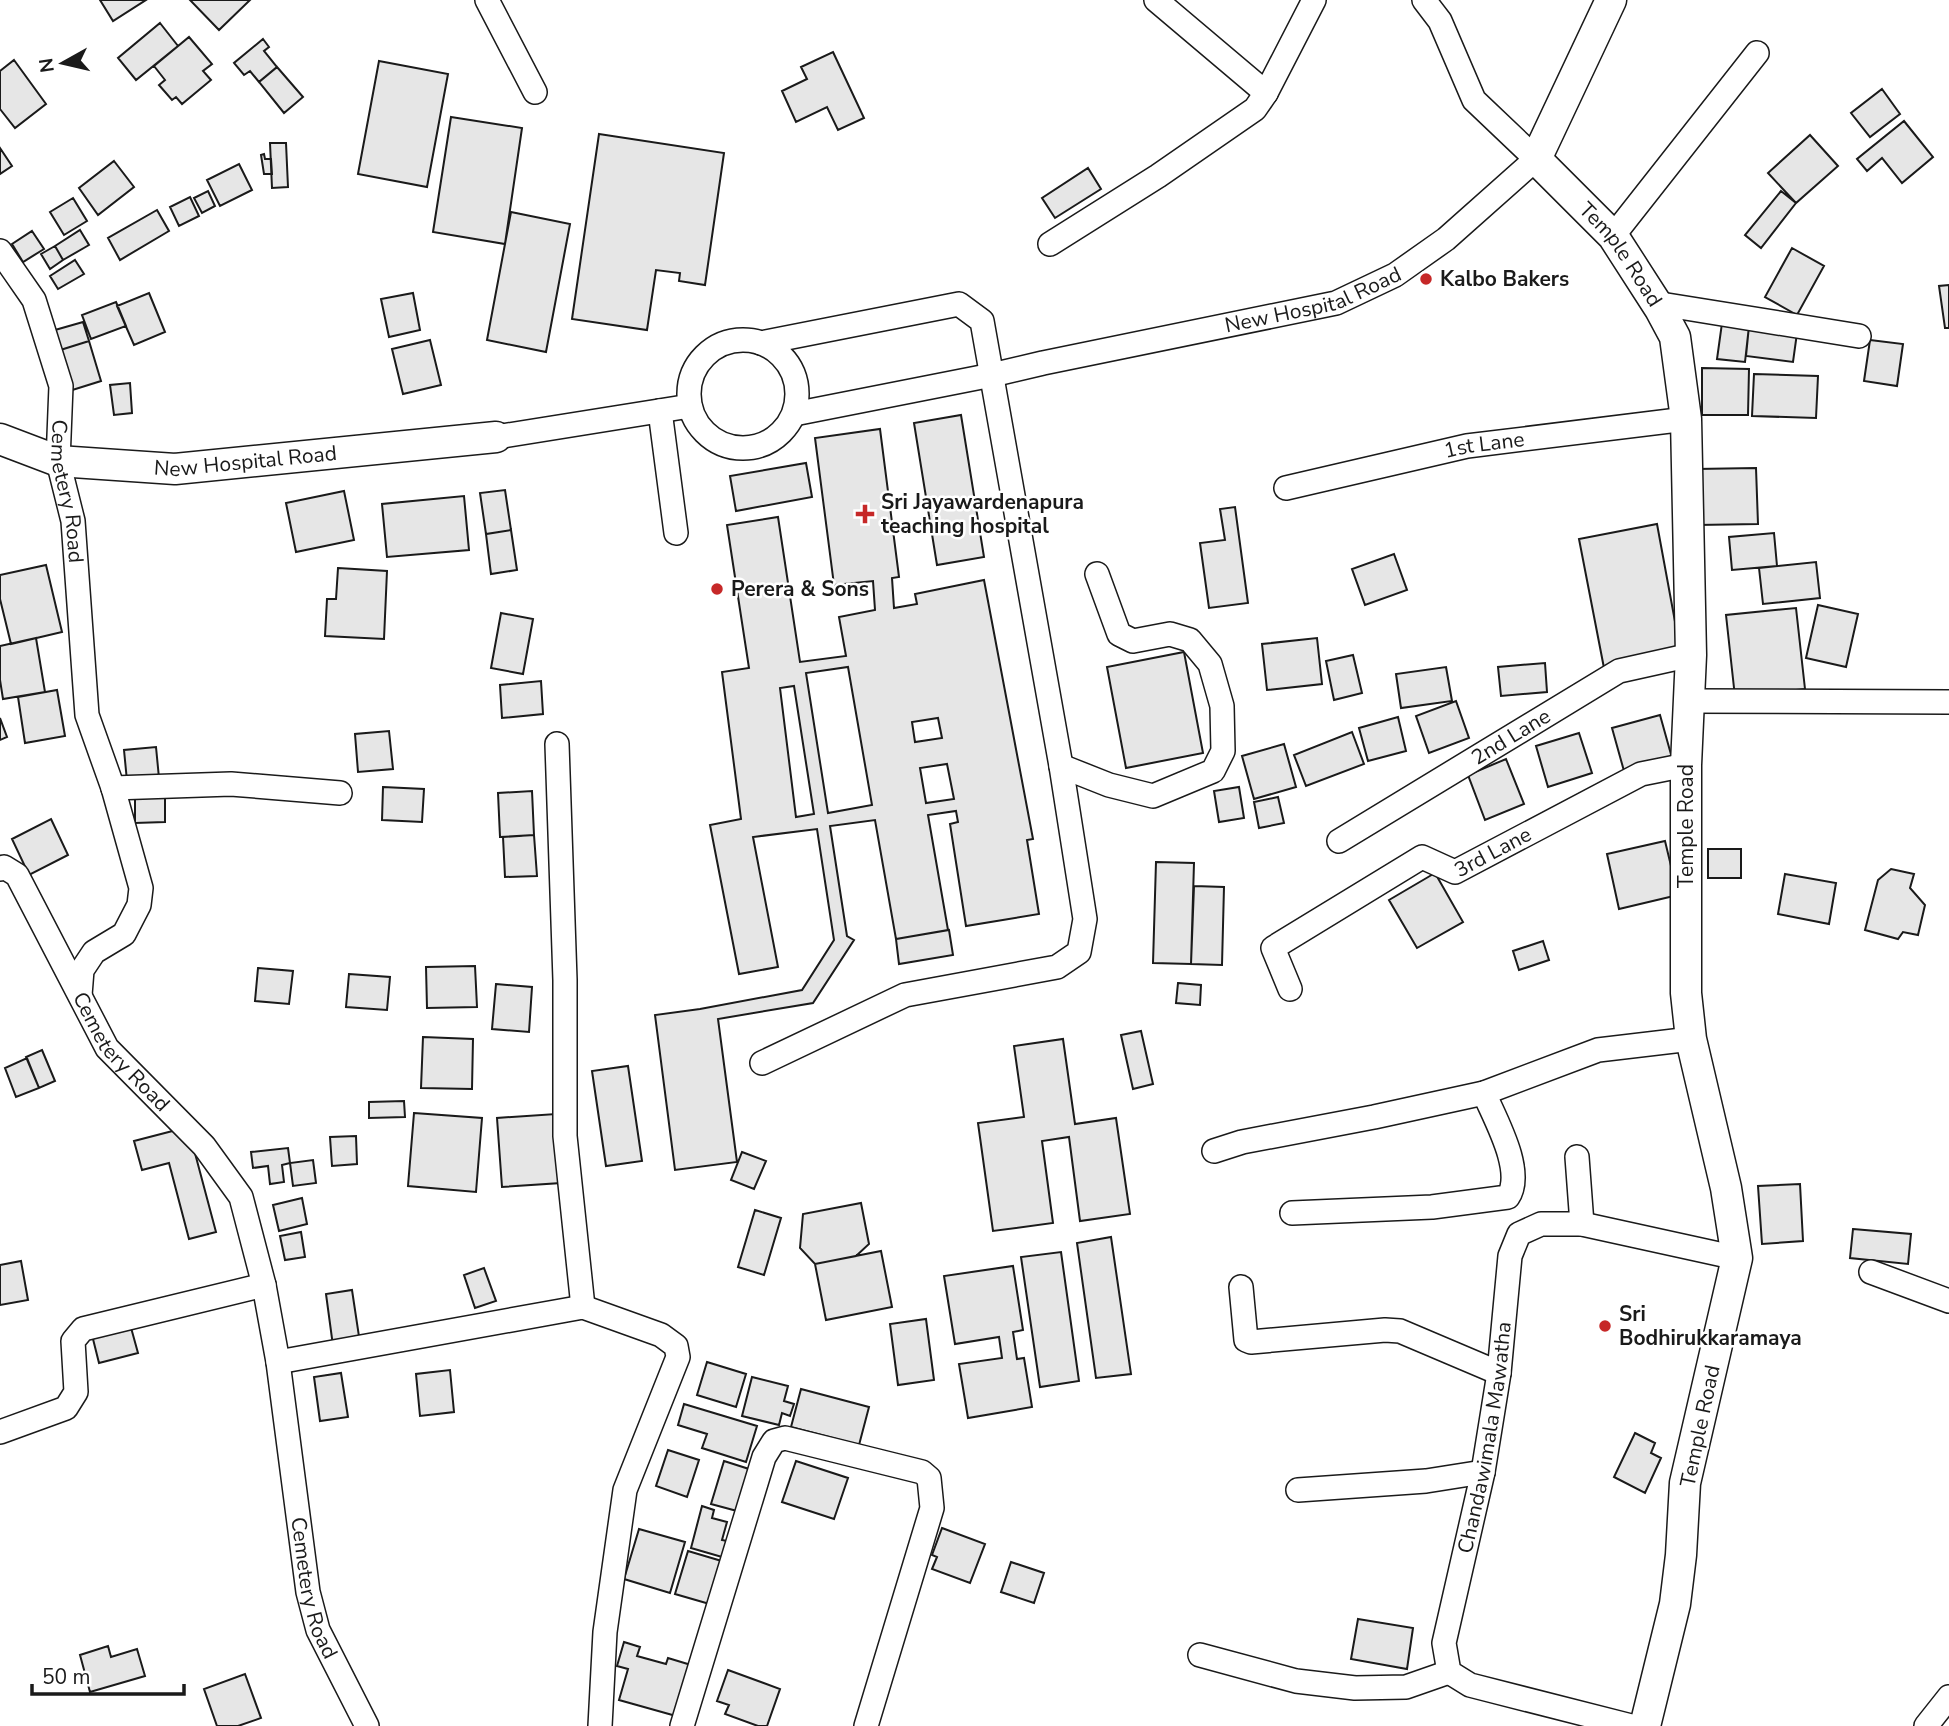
<svg xmlns="http://www.w3.org/2000/svg" width="1949" height="1726" font-family="'Nunito Sans',sans-serif">
<style>
.building{fill:#e6e6e6;stroke:#1a1a1a;stroke-width:2;fill-rule:evenodd}
.lines{fill:none;stroke-linecap:round;stroke-linejoin:round}
.minor-casing{stroke:#1a1a1a;stroke-width:26}
.major-casing{stroke:#1a1a1a;stroke-width:33}
.minor{stroke:#fff;stroke-width:23}
.major{stroke:#fff;stroke-width:30}
.poi-dot{fill:#c62828;stroke:#fff;stroke-width:2.5}
.labels{text-anchor:middle;dominant-baseline:central;stroke-width:5;stroke-linejoin:round;paint-order:stroke}
.street-label{font-size:21px;fill:#1a1a1a;stroke:#fff}
.poi-label{font-size:21px;font-weight:bold;fill:#1a1a1a;stroke:#fff;text-anchor:start}
</style>
<rect width="100%" height="100%" fill="#fff"/>
<!-- building -->
<path class="building" d="M100 0H146L113 21Z
M190 0H250L219 30Z
M160 23 178 46 136 80 118 58Z
M189 37 212 64 203 71 211 80 182 104 176 97 172 100 159 85 165 80 154 66Z
M263 39 269 47 264 51 277 67 259 82 250 71 244 75 234 63Z
M833 52 864 118 838 130 827 107 796 122 782 91 807 79 801 67Z
M14 60 46 104 15 128 0 109V71Z
M379 61 448 74 427 187 358 174Z
M277 67 303 97 284 113 259 82Z
M1882 89 1900 114 1870 137 1851 113Z
M451 117 522 128 505 244 433 232Z
M1904 121 1933 157 1902 183 1882 158 1867 171 1857 159Z
M599 134 724 153 705 285 679 281 680 273 656 270 647 330 572 319Z
M1810 135 1838 166 1796 203 1768 173Z
M270 143H286L288 187 272 188Z
M0 148 12 166 0 174Z
M264 154 265 159H271L272 174H264L261 155Z
M114 161 134 187 98 215 79 188Z
M239 164 252 190 220 206 207 180Z
M1088 168 1101 189 1055 218 1042 198Z
M208 191 215 206 202 213 194 198Z
M1781 191 1796 203 1761 248 1745 235Z
M190 197 199 216 179 226 170 207Z
M73 198 87 221 64 235 50 212Z
M157 210 169 231 120 260 108 238Z
M511 212 570 224 546 352 487 340Z
M80 230 89 245 63 260 55 246Z
M32 231 44 249 23 262 12 244Z
M55 246 63 260 50 269 41 254Z
M1792 248 1824 266 1797 315 1765 297Z
M75 260 84 274 58 289 50 276Z
M1949 285V328H1945L1939 286Z
M149 293 165 332 134 345 117 306Z
M413 293 420 330 389 337 381 299Z
M116 302 126 326 91 339 82 315Z
M83 322 89 341 54 352 48 332Z
M1722 323 1749 326 1745 362 1717 359Z
M1749 326 1797 333 1793 362 1746 356Z
M430 340 441 385 403 394 392 349Z
M1870 340 1903 344 1897 386 1864 381Z
M89 341 101 381 66 392 54 352Z
M1702 368 1749 369 1748 415H1702Z
M1754 374 1818 376 1816 418 1752 416Z
M130 383 132 413 114 415 110 385Z
M961 415 984 557 937 565 914 423Z
M880 429 899 577 892 578 894 608 917 604 915 594 984 580 1033 839 1027 840 1039 914 966 926 950 824 958 822 956 811 928 815 948 930 896 939 875 820 830 826 847 936 854 940 813 1003 718 1019 737 1162 675 1170 655 1015 700 1009 802 990 834 940 817 829 753 837 778 967 739 974 710 825 741 819 722 672 749 668 727 525 778 517 800 662 846 656 839 617 875 610 873 581 834 585 815 438ZM848 667 872 805 828 813 806 673ZM794 686 814 814 796 817 780 688ZM938 718 942 738 915 742 912 722ZM947 764 954 799 926 803 920 768Z
M806 463 812 497 736 511 730 476Z
M1756 468 1758 524 1697 525 1696 469Z
M505 490 511 530 486 534 480 493Z
M344 491 354 540 296 552 286 503Z
M464 496 469 550 387 557 382 504Z
M1235 507 1248 603 1209 608 1200 543 1225 540 1220 509Z
M1657 524 1681 654 1604 668 1579 539Z
M511 530 517 570 491 574 486 534Z
M1774 533 1777 566 1732 570 1729 537Z
M1394 554 1407 590 1365 605 1352 569Z
M1816 562 1820 598 1763 604 1759 568Z
M46 565 62 632 11 644 0 599V575Z
M338 568 387 571 384 639 325 636 327 599H336Z
M1818 605 1858 614 1846 667 1806 658Z
M1796 608 1805 689 1735 697 1726 615Z
M501 613 533 619 523 674 491 668Z
M36 638 45 692 3 699 0 680V646Z
M1317 638 1322 684 1267 690 1262 644Z
M1184 652 1203 753 1126 768 1107 667Z
M1353 655 1362 693 1334 700 1326 661Z
M1545 663 1547 692 1501 696 1498 667Z
M1446 667 1452 701 1401 708 1396 674Z
M541 681 543 714 502 718 500 685Z
M57 690 65 736 25 743 18 697Z
M1456 701 1469 738 1429 753 1416 716Z
M1660 715 1672 758 1624 771 1612 728Z
M1398 717 1406 751 1368 761 1359 728Z
M0 718 7 737 0 740Z
M389 731 393 769 358 772 355 734Z
M1352 732 1364 764 1306 786 1294 755Z
M1579 733 1592 773 1548 787 1536 746Z
M1284 744 1296 787 1254 799 1242 756Z
M156 747 159 778 127 781 124 750Z
M1506 759 1524 804 1485 820 1468 775Z
M383 787 424 789 422 822 382 820Z
M1239 787 1244 818 1219 822 1214 791Z
M532 791 534 835 500 837 498 793Z
M1278 797 1284 823 1259 828 1254 802Z
M135 798H165V822L135 823Z
M51 819 68 855 29 875 12 839Z
M534 835 537 876 505 877 503 837Z
M1665 841 1678 895 1619 909 1607 854Z
M1708 849H1741V878H1708Z
M1156 862 1194 863 1191 964 1153 963Z
M1891 869 1914 874 1910 888 1925 905 1918 935 1903 932 1898 939 1865 930 1878 880Z
M1435 873 1463 922 1417 948 1389 900Z
M1785 874 1836 883 1829 924 1778 914Z
M1194 886 1224 887 1222 965 1191 964Z
M949 930 953 955 899 964 896 939Z
M1543 941 1549 960 1519 970 1513 951Z
M475 966 477 1007 427 1008 426 967Z
M258 968 293 971 289 1004 255 1001Z
M349 974 390 977 387 1010 346 1007Z
M1178 983 1201 985 1200 1005 1176 1003Z
M496 984 532 987 529 1032 492 1029Z
M1141 1031 1153 1084 1133 1089 1121 1035Z
M423 1037 473 1039 472 1089 421 1088Z
M1063 1039 1075 1124 1116 1118 1130 1214 1080 1221 1069 1137 1042 1141 1053 1223 993 1231 978 1123 1024 1117 1014 1046Z
M42 1050 55 1081 39 1088 26 1057Z
M27 1058 39 1088 16 1097 5 1068Z
M628 1066 642 1161 606 1166 592 1071Z
M404 1101 405 1117 369 1118V1102Z
M414 1113 482 1118 476 1192 408 1186Z
M556 1114 561 1183 502 1187 497 1118Z
M188 1127 216 1232 189 1239 169 1163 142 1170 134 1141Z
M356 1136 357 1164 332 1166 330 1137Z
M288 1148 290 1163 282 1165 284 1182 270 1184 268 1166 253 1168 251 1152Z
M742 1152 766 1161 754 1189 731 1180Z
M313 1160 316 1183 293 1186 290 1163Z
M1800 1184 1803 1241 1762 1244 1758 1186Z
M302 1198 307 1224 279 1231 273 1205Z
M861 1203 869 1244 856 1256 815 1264 800 1248 803 1214Z
M755 1210 781 1218 764 1275 738 1267Z
M1853 1229 1911 1234 1908 1264 1850 1258Z
M301 1232 305 1257 285 1260 280 1236Z
M1111 1237 1131 1374 1096 1378 1077 1243Z
M881 1251 892 1307 826 1320 815 1264Z
M1061 1252 1079 1381 1040 1387 1021 1257Z
M21 1261 28 1300 0 1305V1265Z
M1013 1266 1023 1330 1013 1332 1017 1359 1024 1358 1032 1407 968 1418 959 1364 1002 1358 999 1337 955 1344 944 1276Z
M484 1268 496 1301 475 1308 464 1275Z
M352 1290 360 1343 333 1346 326 1294Z
M926 1319 934 1380 898 1385 890 1324Z
M130 1324 138 1353 99 1363 92 1335Z
M707 1362 746 1374 736 1407 697 1395Z
M450 1370 454 1412 420 1416 416 1374Z
M341 1373 348 1417 320 1421 314 1377Z
M752 1377 788 1386 784 1401 794 1404 790 1416 782 1413 779 1425 742 1416Z
M801 1389 869 1407 859 1445 791 1427Z
M684 1404 757 1426 746 1462 702 1448 707 1434 678 1425Z
M1635 1433 1655 1443 1651 1453 1661 1458 1645 1493 1614 1477Z
M668 1450 699 1460 687 1497 656 1486Z
M724 1461 749 1469 737 1511 711 1504Z
M796 1461 848 1478 834 1519 782 1502Z
M702 1506 714 1510 712 1518 727 1522 722 1540 727 1541 722 1557 691 1548Z
M942 1528 985 1544 970 1583 932 1569 937 1557 932 1555Z
M639 1529 685 1542 670 1593 624 1579Z
M688 1551 725 1562 713 1605 675 1594Z
M1011 1562 1044 1573 1034 1603 1001 1592Z
M1358 1619 1413 1628 1407 1669 1351 1659Z
M624 1642 640 1647 637 1656 666 1664 668 1658 691 1665 676 1716 619 1700 628 1669 617 1666Z
M108 1646 111 1657 137 1649 145 1676 90 1692 80 1655Z
M728 1670 780 1689 767 1726H758L725 1714 729 1705 717 1701Z
M245 1674 261 1718 238 1726H217L204 1689Z"/>
<g class="lines">
<!-- minor casing -->
<g class="minor-casing">
<g id="minor">
<path d="M487 0 535 92"/>
<path d="M1156 0 1266 93 1314 0"/>
<path d="M1613 236 1757 53"/>
<path d="M1050 244 1158 176 1255 109 1266 93"/>
<path id="s1" d="M0 251 34 300 61 386 58 461 73 521 87 715 113 788 141 888 139 905 124 934 94 952 82 970 80 995"/>
<path d="M1660 309 1667 305 1859 336"/>
<circle cx="743" cy="394" r="54"/>
<path d="M761 343 959 304 982 321 1061 766 1085 919 1079 952 1057 967 905 995 762 1063"/>
<path d="M660 411 676 533"/>
<path id="s2" d="M794 414 992 375 1043 363 1336 303 1395 275 1446 239 1536 159 1474 100 1440 21 1424 0"/>
<path d="M496 437 690 406"/>
<path id="s3" d="M1286 488 1467 446 1686 419"/>
<path d="M1690 701 1949 702"/>
<path d="M557 744 565 980V1136L583 1307"/>
<path d="M1061 766 1109 785 1153 796 1213 771 1223 751 1222 706 1210 664 1190 640 1170 634 1133 641 1119 634 1097 574"/>
<path d="M113 788 231 784 340 793"/>
<path id="s4" d="M1339 841 1619 671 1691 655"/>
<path id="s5" d="M0 869 4 867 17 875 107 1048 204 1146 241 1197 264 1285 278 1362 308 1592 318 1630 367 1726"/>
<path id="s6" d="M1290 989 1273 948 1422 857 1455 872 1641 774 1686 765"/>
<path d="M1214 1151 1242 1142 1374 1117 1484 1093 1598 1050 1691 1039"/>
<path d="M1577 1157 1582 1224"/>
<path d="M1292 1213 1432 1207 1508 1197C1525 1171 1495 1119 1484 1093"/>
<path d="M1871 1272 1949 1301"/>
<path d="M1241 1287 1246 1340 1251 1342 1385 1330 1400 1331 1499 1373"/>
<path d="M278 1362 583 1307 661 1335 676 1346 678 1357 625 1490 605 1632 600 1726"/>
<path d="M0 1432 66 1408 76 1392 73 1341 83 1329 264 1285"/>
<path d="M1298 1490 1426 1481 1483 1472"/>
<path d="M1200 1655 1296 1681 1355 1688 1406 1687 1449 1672"/>
<path d="M682 1726 764 1457 774 1441 785 1438 922 1472 929 1478 932 1508 866 1726"/>
<path id="s7" d="M1631 1726 1470 1685 1449 1672 1444 1643 1483 1472 1499 1373 1510 1256 1519 1234 1541 1224H1582L1737 1258"/>
<path d="M1926 1726 1949 1697"/>
</g>
</g>
<!-- major casing -->
<g class="major-casing">
<g id="major">
<path id="s8" d="M1611 0 1536 159 1613 236 1660 309 1675 337 1686 419 1691 655 1686 765V993L1691 1039 1726 1188 1737 1258 1685 1483 1681 1555 1675 1604 1645 1726"/>
<path id="s9" d="M0 439 58 461 175 469 496 437"/>
</g>
</g>
<!-- minor -->
<use href="#minor" class="minor"/>
<!-- major -->
<use href="#major" class="major"/>
</g>
<!-- markers -->
<g class="poi-dot">
<circle cx="1426" cy="279" r="7"/>
<path d="M861.5 503.5h7v7h7v7h-7v7h-7v-7h-7v-7h7z"/>
<circle cx="717" cy="589" r="7"/>
<circle cx="1605" cy="1326" r="7"/>
</g>
<g class="labels">
<!-- street labels -->
<g class="street-label">
<text stroke="none"><textPath href="#s8" startOffset="304">Temple Road</textPath></text>
<text stroke="none"><textPath href="#s2" startOffset="532">New Hospital Road</textPath></text>
<text stroke="none"><textPath href="#s3" startOffset="203">1st Lane</textPath></text>
<text stroke="none"><textPath href="#s9" startOffset="250">New Hospital Road</textPath></text>
<text stroke="none"><textPath href="#s1" startOffset="256">Cemetery Road</textPath></text>
<text stroke="none"><textPath href="#s4" startOffset="201">2nd Lane</textPath></text>
<text transform="translate(1686 826) rotate(-90)">Temple Road</text>
<text stroke="none"><textPath href="#s6" startOffset="298">3rd Lane</textPath></text>
<text stroke="none"><textPath href="#s5" startOffset="226">Cemetery Road</textPath></text>
<text transform="translate(1700 1426) rotate(-78)">Temple Road</text>
<text stroke="none"><textPath href="#s7" startOffset="430">Chandawimala Mawatha</textPath></text>
<text stroke="none"><textPath href="#s5" startOffset="814">Cemetery Road</textPath></text>
</g>
<!-- poi labels -->
<g class="poi-label">
<text x="1440" y="279">Kalbo Bakers</text>
<text x="881" y="502">Sri Jayawardenapura<tspan x="881" dy="24">teaching hospital</tspan></text>
<text x="731" y="589">Perera &amp; Sons</text>
<text x="1619" y="1314">Sri<tspan x="1619" dy="24">Bodhirukkaramaya</tspan></text>
</g>
</g>
<!-- north arrow -->
<g transform="translate(63 63) rotate(262)" stroke="#ffffff" stroke-width="5" paint-order="stroke">
<path d="M0-5L12 26L0 18L-12 26Z" fill="#1a1a1a"/>
<text y="-10" font-size="19" font-weight="bold" text-anchor="middle" fill="#1a1a1a">N</text>
</g>
<!-- scale -->
<path d="M32 1684v10h152v-10" fill="none" stroke="#1a1a1a" stroke-width="3.5"/>
<text x="42" y="1684" font-size="21" fill="#1a1a1a" stroke="#ffffff" stroke-width="5" paint-order="stroke">50 m</text>
</svg>
